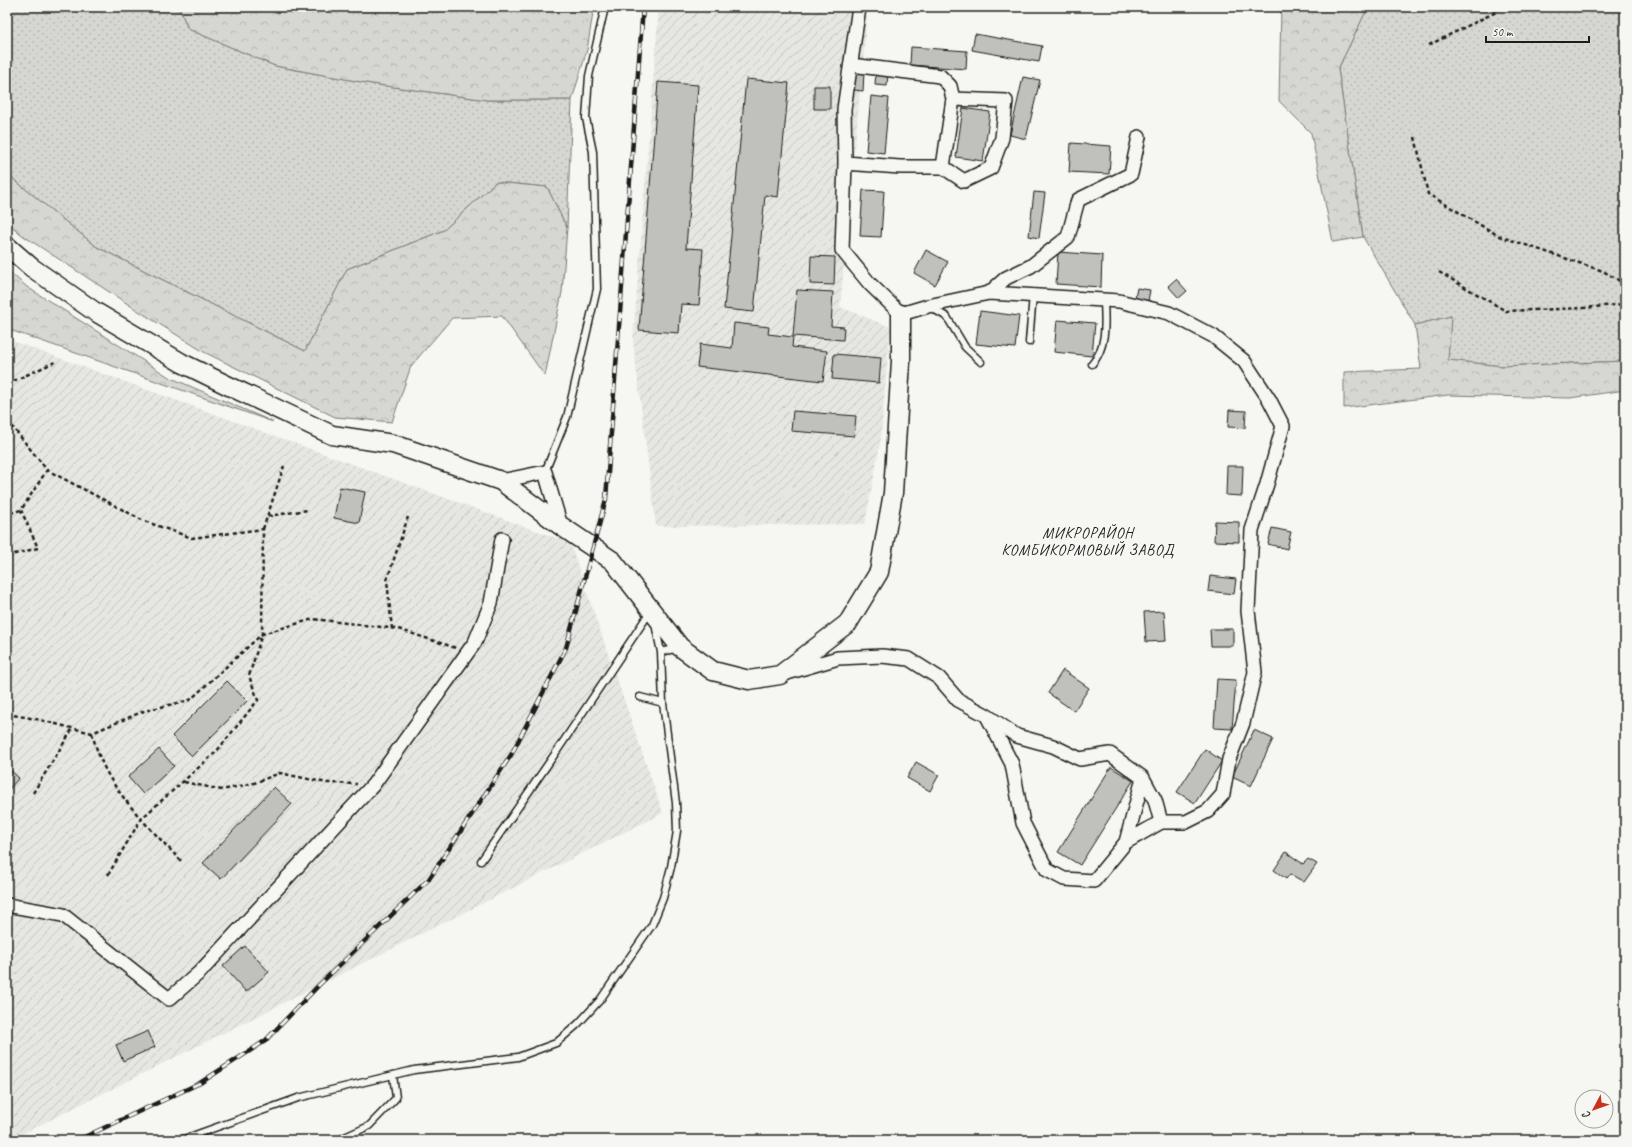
<svg xmlns="http://www.w3.org/2000/svg" width="1632" height="1147" font-family="Caveat,sans-serif">
<style>
.industrial{fill:url(#industrial-furrows)}
.grass{fill:url(#grass-dots);stroke:#797977}
.forest{fill:url(#forest-crowns);stroke:#797977}
.building{fill:#c0c0bd;stroke:#1c1c1c}
.lines{fill:none;stroke-linecap:round;stroke-linejoin:round}
.lane-casing{stroke:#1c1c1c;stroke-width:9}
.street-casing{stroke:#1c1c1c;stroke-width:16}
.secondary-casing{stroke:#1c1c1c;stroke-width:21}
.path{stroke:#1c1c1c;stroke-width:2.5;stroke-dasharray:4 3;stroke-linecap:butt}
.lane{stroke:#f6f6f2;stroke-width:6}
.street{stroke:#f6f6f2;stroke-width:13}
.secondary{stroke:#f6f6f2;stroke-width:18}
.rail-casing{stroke:#1c1c1c;stroke-width:4.5}
.rail{stroke:#f6f6f2;stroke-width:3;stroke-dasharray:9;stroke-linecap:butt}
.labels{text-anchor:middle;dominant-baseline:central;stroke-width:3.5;stroke-linejoin:round;paint-order:stroke}
.neighbourhood-label{font-size:15px;letter-spacing:1px;fill:#1c1c1c;stroke:#f6f6f2}
</style>
<defs>
<pattern id="industrial-furrows" width="10" height="10" patternUnits="userSpaceOnUse"><rect width="10" height="10" fill="#e6e6e2"/><path d="M-1 1l2-2M0 10L10 0M9 11l2-2" fill="none" stroke="#c5c5c1"/></pattern>
<pattern id="grass-dots" width="8" height="8" patternUnits="userSpaceOnUse"><rect width="8" height="8" fill="#d6d6d2"/><path d="M2 2h.1M6 6h.1" fill="none" stroke="#b7b7b4" stroke-width="1.8" stroke-linecap="round"/></pattern>
<pattern id="forest-crowns" width="20" height="18" patternUnits="userSpaceOnUse"><rect width="20" height="18" fill="#d6d6d2"/><path d="M2 6a3 3 0 1 1 6 0M12 15a3 3 0 1 1 6 0" fill="none" stroke="#b7b7b4"/></pattern>
</defs>
<rect width="100%" height="100%" fill="#f6f6f2"/>
<filter id="ink" filterUnits="userSpaceOnUse"><feTurbulence type="fractalNoise" baseFrequency=".025" numOctaves="2"/><feDisplacementMap in="SourceGraphic" scale="8" xChannelSelector="R" yChannelSelector="G"/><feConvolveMatrix kernelMatrix="1 2 1 2 8 2 1 2 1" color-interpolation-filters="sRGB"/></filter>
<g filter="url(#ink)">
<!-- industrial -->
<path class="industrial" d="M659 7H868L840 307 890 327 881 438 865 524 656 526 633 341Z
M7 339 570 543 663 813 10 1140H7Z"/>
<!-- grass -->
<path class="grass" d="M7 7H179L188 29 275 66 372 84 487 100H572L567 228 547 187 496 182 444 230 347 269 305 351 97 247 7 174Z
M1368 7H1625V361L1502 366 1447 360 1451 316 1415 325 1363 237 1338 69Z"/>
<!-- forest -->
<path class="forest" d="M179 7H594L587 50 572 100H487L372 84 275 66 188 29Z
M1281 7H1368L1338 69 1363 237 1333 242 1311 133 1279 101Z
M7 174 97 247 305 351 347 269 444 230 496 182 547 187 567 228 562 292 545 376 502 316 452 318 411 366 392 422 335 417 204 352 137 310 22 235 7 222Z
M7 270 27 287 169 377 273 422 7 329Z
M1451 316 1448 360 1502 366 1625 361V390L1570 398 1448 395 1344 408V372L1421 369 1415 325Z"/>
<!-- building -->
<path class="building" d="M975 34 1042 46 1039 62 972 50Z
M911 47 967 51 966 69 910 65Z
M855 71 864 72 863 91 854 90Z
M876 71 888 73 887 86 875 85Z
M1023 77 1040 80 1026 139 1010 135Z
M746 79 789 83 778 197 765 195 754 312 724 309Z
M658 82 698 85 686 248 703 249 699 305 681 304 679 333 639 330Z
M814 86H830V109H814Z
M871 96 889 98 884 153 866 151Z
M963 108 990 112 983 161 956 157Z
M1071 143 1111 146 1109 174 1069 172Z
M863 190 884 191 881 237 860 236Z
M1034 192 1045 193 1039 238 1029 236Z
M926 250 948 262 935 285 914 273Z
M1058 252 1102 255 1101 287 1056 284Z
M811 256 835 257 834 285 810 284Z
M1176 279 1187 291 1179 298 1168 286Z
M1137 288 1150 290 1148 301 1135 298Z
M797 290 833 292 831 326 844 327 843 340 793 336Z
M980 311 1019 316 1015 348 976 344Z
M1057 320 1095 323 1092 356 1054 352Z
M734 323 769 327 768 334 793 337 792 347 827 351 823 381 697 367 700 344 732 348Z
M834 354 881 358 879 383 832 379Z
M1229 410 1246 411 1245 428 1228 427Z
M793 411 856 416 854 436 791 431Z
M1227 466H1243L1242 496 1226 495Z
M340 487 365 492 359 523 334 518Z
M1215 521 1239 522V542L1214 541Z
M1272 528 1291 532 1287 549 1268 544Z
M1210 576 1236 579 1234 594 1208 591Z
M1164 611 1166 641 1146 642 1144 612Z
M1210 629H1233V646H1211Z
M1063 670 1089 688 1074 711 1048 693Z
M1217 679 1236 680 1232 729 1214 728Z
M227 681 247 701 192 756 172 736Z
M1254 730 1273 739 1251 786 1232 777Z
M159 749 174 766 143 794 128 777Z
M1205 749 1222 761 1195 803 1177 792Z
M916 762 939 775 930 791 907 778Z
M7 767 19 778 7 791Z
M1111 767 1133 781 1080 865 1058 852Z
M274 787 292 804 221 879 203 863Z
M1286 852 1303 864 1308 859 1317 864 1304 882 1290 874 1286 879 1274 870Z
M245 946 269 972 246 992 223 966Z
M148 1031 155 1047 123 1061 116 1045Z"/>
<g class="lines">
<!-- lane casing -->
<g class="lane-casing">
<path id="lane" d="M930 307 947 317 965 347 981 362
M1029 342 1033 295
M1092 364C1107 347 1105 323 1104 301
M545 472 567 417 597 289 593 152 586 118 589 76 605 7
M661 652 679 648
M640 697 663 703
M481 861 559 748 650 612
M181 1140 298 1098 414 1070 518 1057 556 1043 578 1024 600 1000 652 925 663 898 671 867 677 831 676 803 663 703 661 652 655 624
M338 1140 369 1126 396 1098 393 1075"/>
</g>
<!-- street casing -->
<g class="street-casing">
<path id="street" d="M851 65 940 76 950 86 953 99
M845 163 900 167H943L964 181 991 168 1002 138 1006 101 953 99 943 167
M989 293 1006 278 1031 266 1068 237 1078 200 1131 174 1139 137
M501 481 545 472 561 526
M787 673 838 658 882 656 909 659 939 678 958 700 986 715 1017 736 1053 746 1080 759 1110 754 1143 778 1155 800 1161 822H1186L1208 811 1223 794 1229 759 1243 723 1255 672 1248 611 1252 530 1267 484 1283 426 1269 399 1244 361 1213 336 1169 313 1119 301 989 293 928 306 901 314 870 284 842 250 845 163 844 109 859 7
M987 716 1012 764 1023 823 1047 870 1064 879 1094 881 1126 842 1143 778
M1126 842 1161 822
M7 905 63 915 169 999 200 972 373 785 475 642 491 603 502 539"/>
</g>
<!-- secondary casing -->
<g class="secondary-casing">
<path id="secondary" d="M7 246 31 267 94 311 182 363 229 386 332 435 393 444 501 481 561 526 613 561 680 647 713 671 749 680 780 675 848 623 879 572 893 493 901 361V314"/>
</g>
<!-- path -->
<path class="path" d="M1429 45 1496 12 1499 7
M1415 137 1428 194 1499 236 1603 271 1625 284
M1439 272 1506 311 1584 308 1625 304
M7 384 55 362
M7 420 47 470 21 510 7 514
M268 516 308 510
M263 529 284 466
M7 556 38 548 21 510
M392 629 387 580 408 517
M7 714 36 719 92 733 144 711 190 700 262 634 263 529 192 538 144 521 47 470
M92 733C102 772 116 789 141 819L216 752 258 700 249 676 262 634 313 619 398 629 456 648
M184 782 222 790 254 783 280 773 327 783 357 784
M33 793 73 728
M108 875 141 819 182 862"/>
<!-- lane -->
<use href="#lane" class="lane"/>
<!-- street -->
<use href="#street" class="street"/>
<!-- secondary -->
<use href="#secondary" class="secondary"/>
<!-- rail casing -->
<g class="rail-casing">
<path id="rail" d="M78 1140 200 1083 265 1041 319 985 429 879 511 755 566 648 606 499 643 7"/>
</g>
<!-- rail -->
<use href="#rail" class="rail"/>
</g>
</g>
<g class="labels">
<!-- neighbourhood labels -->
<g class="neighbourhood-label">
<text x="1088" y="533">МИКРОРАЙОН<tspan x="1088" dy="17">КОМБИКОРМОВЫЙ ЗАВОД</tspan></text>
</g>
</g>
<!-- margin -->
<rect width="1632" height="1147" fill="none" stroke="#f6f6f2" stroke-width="24"/>
<rect x="12" y="12" width="1608" height="1123" fill="none" stroke="#1c1c1c" stroke-width="1.5" filter="url(#ink)"/>
<!-- north arrow -->
<g transform="translate(1594 1109) rotate(229)"><circle r="19" fill="#f6f6f2" stroke="#9f9f9c"/>
<path d="M0-3L7 15L0 10L-7 15Z" fill="#c8321e"/>
<text y="-6" font-size="11" font-weight="bold" text-anchor="middle" fill="#1c1c1c">С</text>
</g>
<!-- scale -->
<path d="M1486 36v6h103v-6" fill="none" stroke="#1c1c1c" stroke-width="2"/>
<text x="1492" y="36" font-size="12" fill="#1c1c1c" stroke="#f6f6f2" stroke-width="3" paint-order="stroke">50 m</text>
</svg>
